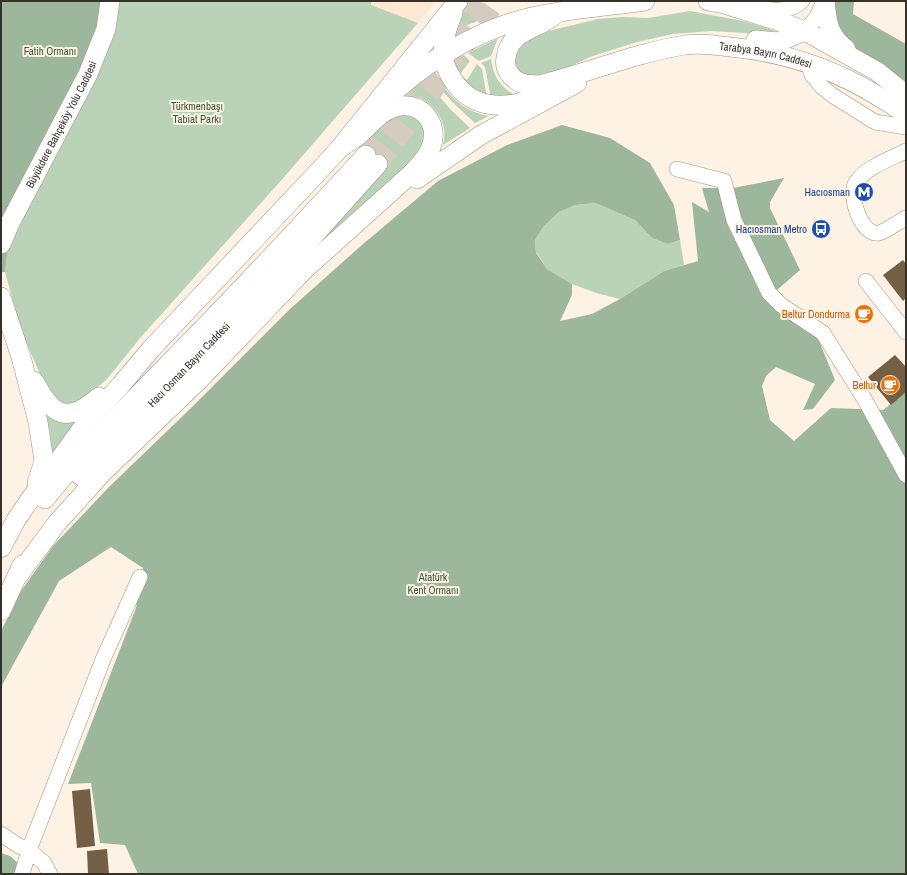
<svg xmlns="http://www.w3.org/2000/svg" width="907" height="875" font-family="'Archivo Narrow',sans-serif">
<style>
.built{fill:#fde9d1}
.green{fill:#b9d2b8}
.forest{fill:#9db79c}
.building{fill:#735f44}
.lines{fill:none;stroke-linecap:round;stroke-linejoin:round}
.major-tunnel{stroke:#d6cbbf;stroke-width:19;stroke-dasharray:19 10;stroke-linecap:butt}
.minor-casing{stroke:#9f9282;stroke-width:16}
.major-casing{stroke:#9f9282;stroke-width:20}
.minor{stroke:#fff;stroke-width:15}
.major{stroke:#fff;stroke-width:19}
.labels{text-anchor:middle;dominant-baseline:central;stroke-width:4;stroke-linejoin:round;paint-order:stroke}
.park-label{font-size:11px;fill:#355c34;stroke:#fef2e4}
.street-label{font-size:11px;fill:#36302a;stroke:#fef2e4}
.transit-label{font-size:11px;fill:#164399;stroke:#fef2e4;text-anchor:end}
.food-label{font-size:11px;fill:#c56008;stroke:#fef2e4;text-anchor:end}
</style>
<rect width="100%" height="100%" fill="#fef2e4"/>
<!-- built -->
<path class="built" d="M371 1H436L418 23 371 5Z"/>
<!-- green -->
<path class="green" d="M113 1H371V5L418 23 278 184 141 337 107 379 84 399 73 403H63L54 398 43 381 21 330 5 272 11 220Z
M469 1H476L487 10 497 13 453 31 459 14Z
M690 11C719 17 749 20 776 32L775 35 712 31 673 34 637 42 590 57 550 76 531 80 513 68 515 48 536 34 598 19 623 17 648 18Z
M498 38 491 56 479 61 468 53Z
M464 55 470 61 460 74 467 80 477 64 482 69 487 98 462 83 453 59Z
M491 59C493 77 501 87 516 96L491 99 485 67 481 63Z
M435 71C447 95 461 111 489 116L475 123C458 108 443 93 429 74Z
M424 78 450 109 470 128 443 145C444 140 445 134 444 129 441 109 423 95 403 94Z
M402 115C433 119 427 140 414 160L347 218 309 254 384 167 359 147 387 119Z
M595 203 635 220 652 238 668 244 680 240 684 265 664 271 620 299 596 293 572 284 547 269 536 252 535 240 544 226 559 212 575 205Z
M45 415 56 420 76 424 52 454 50 432Z"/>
<!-- forest -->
<path class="forest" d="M1 1H113L115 21 109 47 11 220 5 272H1Z
M832 1H854L853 14 906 44V83L899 77 827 36Z
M562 125 610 138 650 163 674 205 680 240 668 244 652 238 635 220 595 203 575 205 559 212 544 226 535 240 536 253 547 269 572 284V295L560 321 592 314 620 299 664 271 698 261 692 202 709 212 702 188H733L784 178 770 202V208L800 270 770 296 815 331 835 380 813 409 803 410 815 384 776 367 766 376 762 386 770 420 794 441 831 408 883 410 906 392V874H138L125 845 100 843 91 783 68 784 136 608 143 568 111 547 59 581 1 687V631L21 591 53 546 109 487 190 409 290 309 363 244 438 181 507 145Z
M1 853 10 856 30 874H1Z"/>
<!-- building -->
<path class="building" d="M903 260 906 264V298L903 301 883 275Z
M895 355 906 367V392L891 405 868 377Z
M90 789 95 846 77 848 72 791Z
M107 849 109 874H88L87 851Z"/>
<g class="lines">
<!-- major-tunnel -->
<path class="major-tunnel" d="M366 155 409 102 480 1
M378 164C420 111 458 57 497 1"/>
<!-- minor casing -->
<g class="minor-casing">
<path id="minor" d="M753 7C770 10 788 14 802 1
M805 31 817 17 824 1
M808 62 812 75 822 87 832 95 875 122 906 127
M906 151C890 159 864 168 855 184 849 197 861 236 879 233 884 232 900 221 906 218
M677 169 724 181 734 220 769 293 781 305 823 333 865 400 906 475
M866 281 906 332
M1 834 19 846 29 850 44 863 50 874
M22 874 29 850 104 657 140 577"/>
</g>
<!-- major casing -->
<g class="major-casing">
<g id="major">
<path d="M708 1 724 4 781 22 805 31 878 72 906 95"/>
<path d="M825 1C827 22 828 35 846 49"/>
<path id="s1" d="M559 12C554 15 550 19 544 22 527 31 508 36 506 58 505 63 506 69 509 73 516 84 527 85 539 85 588 73 635 53 685 45 700 43 715 45 730 47 783 52 830 67 876 95 886 101 897 108 906 115"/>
<path d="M453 13C447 27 441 44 444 60 445 67 449 74 453 80 470 108 503 110 531 99"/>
<path d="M756 40 778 42 805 31"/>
<path d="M397 89C437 55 485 27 536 16 572 9 609 6 645 1"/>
<path d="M417 179 481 135 577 83"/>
<path id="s2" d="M1 244 11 221 88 74 106 29 110 1"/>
<path d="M1 297 21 357 38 422 44 461 37 483"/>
<path d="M34 381C53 416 66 425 99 397"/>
<path id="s3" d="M81 476 317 232 378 164"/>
<path d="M45 499C88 445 138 395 187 345 248 283 307 219 366 155"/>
<path d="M1 548 16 520 29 501 86 423 120 386 151 349 317 173 339 149 458 1"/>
<path d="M17 577 57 523 102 473 198 381 305 269 411 174C419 166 428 157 431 147 440 123 421 100 395 107 380 112 372 123 361 133 355 139 346 143 339 149"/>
<path d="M1 611 22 565"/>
</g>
</g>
<!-- minor -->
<use href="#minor" class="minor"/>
<!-- major -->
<use href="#major" class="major"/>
</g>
<!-- icons -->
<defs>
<g id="metro-disc" transform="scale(1)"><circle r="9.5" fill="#1a4fb4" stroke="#fef2e4"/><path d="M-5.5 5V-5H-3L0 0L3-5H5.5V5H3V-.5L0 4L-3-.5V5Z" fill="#fff"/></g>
<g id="bus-disc" transform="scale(1)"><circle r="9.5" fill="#1a4fb4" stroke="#fef2e4"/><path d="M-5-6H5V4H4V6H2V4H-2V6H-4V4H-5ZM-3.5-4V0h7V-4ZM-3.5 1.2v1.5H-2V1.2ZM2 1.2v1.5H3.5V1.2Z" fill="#fff"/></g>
<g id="cafe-disc" transform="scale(1)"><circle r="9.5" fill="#e8710a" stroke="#fef2e4"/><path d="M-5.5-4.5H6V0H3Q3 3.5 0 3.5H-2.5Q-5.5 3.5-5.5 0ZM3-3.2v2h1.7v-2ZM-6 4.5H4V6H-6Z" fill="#fff"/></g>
</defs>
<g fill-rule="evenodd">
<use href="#metro-disc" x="864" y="192"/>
<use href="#bus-disc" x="821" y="229"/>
<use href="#cafe-disc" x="864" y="314"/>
<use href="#cafe-disc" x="890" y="385"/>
</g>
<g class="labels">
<!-- park labels -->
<g class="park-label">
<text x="50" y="51">Fatih Ormanı</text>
<text x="197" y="106">Türkmenbaşı<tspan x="197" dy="13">Tabiat Parkı</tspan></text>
<text x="433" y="577">Atatürk<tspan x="433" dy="13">Kent Ormanı</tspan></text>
</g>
<!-- street labels -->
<g class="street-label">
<text stroke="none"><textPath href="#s1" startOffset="356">Tarabya Bayırı Caddesi</textPath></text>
<text stroke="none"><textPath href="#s2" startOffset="134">Büyükdere Bahçeköy Yolu Caddesi</textPath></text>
<text stroke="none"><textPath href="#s3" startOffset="155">Hacı Osman Bayırı Caddesi</textPath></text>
</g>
<!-- transit labels -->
<g class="transit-label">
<text x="850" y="192">Hacıosman</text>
<text x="807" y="229">Hacıosman Metro</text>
</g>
<!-- food labels -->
<g class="food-label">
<text x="850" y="314">Beltur Dondurma</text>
<text x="876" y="385">Beltur</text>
</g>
</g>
<!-- border -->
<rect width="907" height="875" fill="none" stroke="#36302a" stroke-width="4"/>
</svg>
